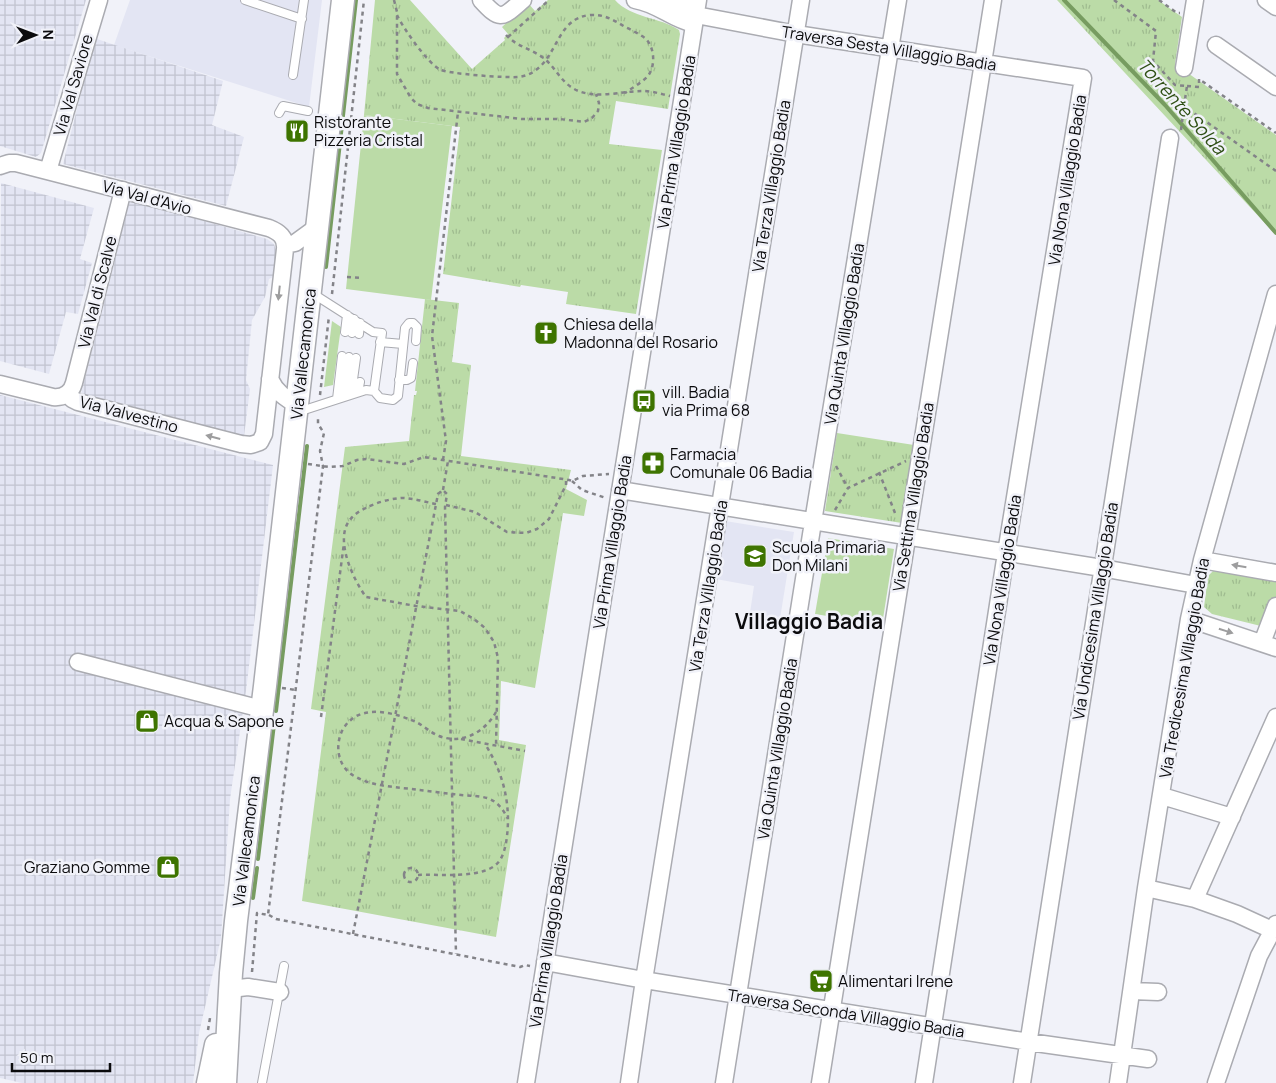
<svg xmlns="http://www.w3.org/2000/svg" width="1276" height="1083" font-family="Manrope,sans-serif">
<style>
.built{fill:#e3e5f3}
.industrial{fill:url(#industrial-grid)}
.green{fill:#bbdba7}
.park{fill:url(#park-tufts)}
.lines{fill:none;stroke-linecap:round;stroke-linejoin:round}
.stream{stroke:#779c60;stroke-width:4}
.service-casing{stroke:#aaabb1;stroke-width:10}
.minor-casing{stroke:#aaabb1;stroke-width:19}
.secondary-casing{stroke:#aaabb1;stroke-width:25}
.path{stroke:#838388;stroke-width:2.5;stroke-dasharray:4 4;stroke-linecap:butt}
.service{stroke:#fff;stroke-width:8}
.minor{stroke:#fff;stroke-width:16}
.secondary{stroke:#fff;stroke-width:22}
.oneway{fill:#9d9d9e}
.labels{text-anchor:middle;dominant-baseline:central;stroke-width:5;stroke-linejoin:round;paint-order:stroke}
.street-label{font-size:16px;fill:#0b0b0d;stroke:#f1f2f9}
.poi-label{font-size:16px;fill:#0b0b0d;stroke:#f1f2f9;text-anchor:start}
.water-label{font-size:18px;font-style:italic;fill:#2f5015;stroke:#f1f2f9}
.district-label{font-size:21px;font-weight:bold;fill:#0b0b0d;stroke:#f1f2f9}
</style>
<defs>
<pattern id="industrial-grid" width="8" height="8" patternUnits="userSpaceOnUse" patternTransform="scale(1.25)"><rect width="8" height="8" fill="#e3e5f3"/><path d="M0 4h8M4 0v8" fill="none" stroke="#c1c3cf"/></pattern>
<pattern id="park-tufts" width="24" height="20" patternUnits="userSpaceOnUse" patternTransform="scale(1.25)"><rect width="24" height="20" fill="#bbdba7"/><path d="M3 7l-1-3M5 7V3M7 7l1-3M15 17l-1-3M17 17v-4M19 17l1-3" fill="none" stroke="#9fbb8f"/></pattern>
</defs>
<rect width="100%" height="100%" fill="#f1f2f9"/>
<!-- built -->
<path class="built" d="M130 0H322L309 107 114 45Z
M725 521 794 532 778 631 748 626 754 586 716 579Z"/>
<!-- industrial -->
<path class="industrial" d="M0 0H86L41 153 36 157 0 146Z
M97 39 223 81 212 125 244 137 226 206 63 164 84 81Z
M1 183 94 208 80 259 92 263 78 314 66 312 49 374 0 361Z
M130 200 267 239 274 244 276 250 273 277 269 279 265 297 252 320 246 380 250 389 244 436 81 394Z
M0 395 273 465 246 691 230 799 221 938 199 1033 193 1083H22L0 1078Z"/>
<!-- green -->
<path class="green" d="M364 115 452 126 431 300 346 289Z
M332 321 341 327 333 385 324 387Z
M828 538 894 549 882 625 815 614Z"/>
<!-- park -->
<path class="park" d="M375 0H410L472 69 505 40 504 38 508 34 502 27 528 3 535 11 548 0H615C631 18 660 17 679 30L680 34 668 109 616 101 609 144 662 150 636 314 566 304 568 292 521 285 520 287 443 274 460 127 364 115Z
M1057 0H1158L1182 17 1175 64 1276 135V235Z
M425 299 459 303 452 362 471 365 461 456 571 470 566 489 587 500 584 516 563 513 535 688 501 681 499 740 526 745 496 937 302 901 326 712 311 709 345 447 409 441 414 395H416L417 391H415Z
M837 433 914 445 902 523 825 511Z
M1213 571 1276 581V597L1265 627 1212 614 1204 607 1208 576Z"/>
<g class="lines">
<!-- stream -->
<path class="stream" d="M1064 0 1165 105 1276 233
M326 267 356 0
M276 711 307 446
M258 859 274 724
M253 898 257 868"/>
<!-- service casing -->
<g class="service-casing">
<path id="service" d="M245 0 302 19
M293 75 304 0
M279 113 283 106 308 111
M345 332 347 315
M352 333 354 319
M359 334 360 323
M380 342 403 344
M399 380H407L411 378 413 363
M374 391 380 398 393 400 398 396 405 328 409 323H413L417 327 416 341
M358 392 360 382
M351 394 356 358
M344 397 349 357
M337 399 342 356
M298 412 366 390 374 391 382 333 373 332 312 293
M262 1083 284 966"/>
</g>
<!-- minor casing -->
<g class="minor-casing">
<path id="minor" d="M481 0C501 22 502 18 523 0
M635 0C659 4 671 19 694 24
M1266 0 1276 7
M656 6 670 4 697 6
M696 15 796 34 1083 78 1006 553 924 1083
M1216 45 1276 87
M1184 68 1195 0
M0 166 9 163H16L269 228C279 232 286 237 285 249L264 434 260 442 251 445 241 444 78 402 72 399 68 393
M48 171 99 0
M285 245 295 243 317 227
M270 379C276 392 285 398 297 405
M0 384 53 397C63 398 71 394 74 383L123 190
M620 490 1102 568 1196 585
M1202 560 1276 573
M1189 619 1276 648
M1262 643 1276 606
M78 662 262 709
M1162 796 1232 817
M1146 888 1195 899 1237 914 1272 930
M1195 899 1276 717
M545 962 644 980 1029 1042 1148 1059
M230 989 248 987 280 992
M1132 991 1158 992
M526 1083 698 0
M629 1083 644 980 801 0
M724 1083 813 522 898 0
M820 1083 993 0
M1022 1083 1170 138
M1118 1083 1146 888 1189 619 1202 560 1276 294
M1216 1083 1259 956 1276 924"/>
</g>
<!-- secondary casing -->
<g class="secondary-casing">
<path id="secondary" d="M208 1083 216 1045
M225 1083 231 973 236 921 265 686 343 0"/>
</g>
<!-- path -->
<path class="path" d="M394 0 397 12V74L411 98 417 104 428 108 522 119H560L584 122 592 118 598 111 599 103 596 94
M1114 0 1156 31 1153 61 1175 85 1187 86 1184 106 1276 171
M1159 0 1177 13H1180
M397 15C403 28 427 62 439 69 446 74 508 78 518 77 525 76 531 74 536 70 558 54 558 18 590 15 604 14 614 20 625 27 632 30 639 34 645 38 655 47 656 67 647 77 641 83 632 88 625 93
M506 35C516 46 531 49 542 57 554 65 559 79 571 87 591 101 621 91 643 91 652 91 661 94 670 96
M508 37 549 0
M1187 86 1199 87V79L1276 133
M1181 130 1184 106
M347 277 362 278
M332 294 364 0
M320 395 329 316
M443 460 446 441 432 336 458 112
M308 464 329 467 343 466 357 460 366 459 404 464 424 457 569 480 572 481 583 476 609 474
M836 466 848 488
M879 472 895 513 897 514
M572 481 582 490 606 498
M443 490 448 461
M436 504C425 502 413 498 401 498 390 499 378 502 368 507 361 510 354 514 349 521 335 541 353 579 366 597L416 606 460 611 474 619 485 628 494 642 498 658 496 745
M446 505 475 512 507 532 526 533 537 529 549 519 566 485V480
M835 510 848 488 906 461
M282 688 296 690
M496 712C485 732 462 745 439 736 431 733 424 726 416 722 393 712 357 702 342 731 334 748 339 769 356 777 374 787 399 787 419 790 430 791 442 793 453 794 464 796 476 795 487 798 497 801 503 809 508 819
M321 717 344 543
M461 739 525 751
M404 875a7 7 0 1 1 14 0a7 7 0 1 1-14 0Z
M418 875C440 874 472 878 491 868 501 863 504 853 506 843 512 807 504 774 485 744
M269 915 276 919 520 967 525 965 530 966
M353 934 438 494 443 490 447 494 445 507 456 954
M252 972 257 913 268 915 323 466 320 451 324 433 318 424V416
M208 1030 210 1018"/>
<!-- service -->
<use href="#service" class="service"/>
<!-- minor -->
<use href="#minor" class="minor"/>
<!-- secondary -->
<use href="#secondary" class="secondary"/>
</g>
<!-- one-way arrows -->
<defs><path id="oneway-solid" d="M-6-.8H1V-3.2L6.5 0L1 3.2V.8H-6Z" transform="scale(1.25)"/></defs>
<g class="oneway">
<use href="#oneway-solid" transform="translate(279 293) rotate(96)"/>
<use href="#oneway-solid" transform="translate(213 437) rotate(-165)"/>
<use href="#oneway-solid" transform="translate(1239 566) rotate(-170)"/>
<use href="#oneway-solid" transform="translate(1226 631) rotate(18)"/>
</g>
<!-- icons -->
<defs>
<g id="restaurant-square" transform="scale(1.25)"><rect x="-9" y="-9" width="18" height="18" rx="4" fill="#3e7400" stroke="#f1f2f9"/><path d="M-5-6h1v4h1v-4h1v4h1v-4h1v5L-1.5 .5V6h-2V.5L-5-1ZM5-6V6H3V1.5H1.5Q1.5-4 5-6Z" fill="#fff"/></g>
<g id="church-square" transform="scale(1.25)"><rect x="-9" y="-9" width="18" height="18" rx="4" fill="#3e7400" stroke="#f1f2f9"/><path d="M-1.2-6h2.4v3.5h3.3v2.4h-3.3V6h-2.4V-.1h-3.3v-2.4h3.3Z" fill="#fff"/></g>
<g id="bus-square" transform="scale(1.25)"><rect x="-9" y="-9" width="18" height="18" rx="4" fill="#3e7400" stroke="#f1f2f9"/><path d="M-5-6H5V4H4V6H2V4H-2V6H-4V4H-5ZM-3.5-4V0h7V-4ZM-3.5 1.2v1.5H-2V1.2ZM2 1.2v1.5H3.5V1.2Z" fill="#fff"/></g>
<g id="pharmacy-square" transform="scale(1.25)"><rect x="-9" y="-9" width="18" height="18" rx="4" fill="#3e7400" stroke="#f1f2f9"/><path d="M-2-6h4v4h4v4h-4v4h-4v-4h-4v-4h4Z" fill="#fff"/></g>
<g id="school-square" transform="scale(1.25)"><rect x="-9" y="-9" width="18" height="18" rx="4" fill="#3e7400" stroke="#f1f2f9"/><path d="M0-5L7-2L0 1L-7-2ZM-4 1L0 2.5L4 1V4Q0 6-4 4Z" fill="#fff"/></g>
<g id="shop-square" transform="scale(1.25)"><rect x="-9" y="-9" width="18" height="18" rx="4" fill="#3e7400" stroke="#f1f2f9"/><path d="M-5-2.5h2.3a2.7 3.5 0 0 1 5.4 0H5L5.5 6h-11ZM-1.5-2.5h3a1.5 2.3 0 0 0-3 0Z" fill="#fff"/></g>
<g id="supermarket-square" transform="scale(1.25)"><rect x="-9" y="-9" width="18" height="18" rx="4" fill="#3e7400" stroke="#f1f2f9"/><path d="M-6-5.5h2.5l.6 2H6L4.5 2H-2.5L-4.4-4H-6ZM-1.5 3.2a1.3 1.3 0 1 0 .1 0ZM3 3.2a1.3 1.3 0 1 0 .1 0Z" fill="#fff"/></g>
</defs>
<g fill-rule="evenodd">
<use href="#restaurant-square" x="297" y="131"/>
<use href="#church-square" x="546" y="333"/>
<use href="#bus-square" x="644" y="401"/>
<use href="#pharmacy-square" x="653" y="463"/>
<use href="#school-square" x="755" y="556"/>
<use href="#shop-square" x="147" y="721"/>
<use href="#shop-square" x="168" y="867"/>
<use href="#supermarket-square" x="821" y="981"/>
</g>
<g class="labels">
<!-- street labels -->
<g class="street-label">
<text transform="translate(889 48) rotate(9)">Traversa Sesta Villaggio Badia</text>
<text transform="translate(73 85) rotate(-74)">Via Val Saviore</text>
<text transform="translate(676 142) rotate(-81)">Via Prima Villaggio Badia</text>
<text transform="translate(1067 180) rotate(-81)">Via Nona Villaggio Badia</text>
<text transform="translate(771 186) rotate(-81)">Via Terza Villaggio Badia</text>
<text transform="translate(147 197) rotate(15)">Via Val d'Avio</text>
<text transform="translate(97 292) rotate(-76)">Via Val di Scalve</text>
<text transform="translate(844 334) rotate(-81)">Via Quinta Villaggio Badia</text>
<text transform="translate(303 354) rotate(-84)">Via Vallecamonica</text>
<text transform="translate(129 414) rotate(15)">Via Valvestino</text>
<text transform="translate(913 497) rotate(-81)">Via Settima Villaggio Badia</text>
<text transform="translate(612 542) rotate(-81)">Via Prima Villaggio Badia</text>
<text transform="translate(1002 580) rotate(-81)">Via Nona Villaggio Badia</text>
<text transform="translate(708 586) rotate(-81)">Via Terza Villaggio Badia</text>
<text transform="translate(1095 611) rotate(-81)">Via Undicesima Villaggio Badia</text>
<text transform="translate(1184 668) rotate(-80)">Via Tredicesima Villaggio Badia</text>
<text transform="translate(777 749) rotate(-81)">Via Quinta Villaggio Badia</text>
<text transform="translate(246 841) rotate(-83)">Via Vallecamonica</text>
<text transform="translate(548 941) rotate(-81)">Via Prima Villaggio Badia</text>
<text transform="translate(846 1013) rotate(9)">Traversa Seconda Villaggio Badia</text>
</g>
<!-- poi labels -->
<g class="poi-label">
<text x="314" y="122">Ristorante<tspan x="314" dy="18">Pizzeria Cristal</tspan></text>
<text x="564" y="324">Chiesa della<tspan x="564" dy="18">Madonna del Rosario</tspan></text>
<text x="662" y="392">vill. Badia<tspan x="662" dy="18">via Prima 68</tspan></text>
<text x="670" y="454">Farmacia<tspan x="670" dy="18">Comunale 06 Badia</tspan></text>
<text x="772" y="547">Scuola Primaria<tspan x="772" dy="18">Don Milani</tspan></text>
<text x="164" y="721">Acqua &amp; Sapone</text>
<text x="150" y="867" text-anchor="end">Graziano Gomme</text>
<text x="838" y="981">Alimentari Irene</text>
</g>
<!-- water labels -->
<g class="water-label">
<text transform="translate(1182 106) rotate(48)">Torrente Solda</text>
</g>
<!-- district labels -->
<g class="district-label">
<text x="809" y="621">Villaggio Badia</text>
</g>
</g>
<!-- north arrow -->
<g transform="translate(35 35) rotate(89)" stroke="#f1f2f9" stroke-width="4" paint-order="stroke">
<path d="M0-4L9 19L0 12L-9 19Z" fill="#0b0b0d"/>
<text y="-8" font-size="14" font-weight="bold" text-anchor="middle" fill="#0b0b0d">N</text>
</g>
<!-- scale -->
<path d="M12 1063v8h98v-8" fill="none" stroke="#0b0b0d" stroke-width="2.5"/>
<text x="20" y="1063" font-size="15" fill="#0b0b0d" stroke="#f1f2f9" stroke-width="4" paint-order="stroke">50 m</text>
</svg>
